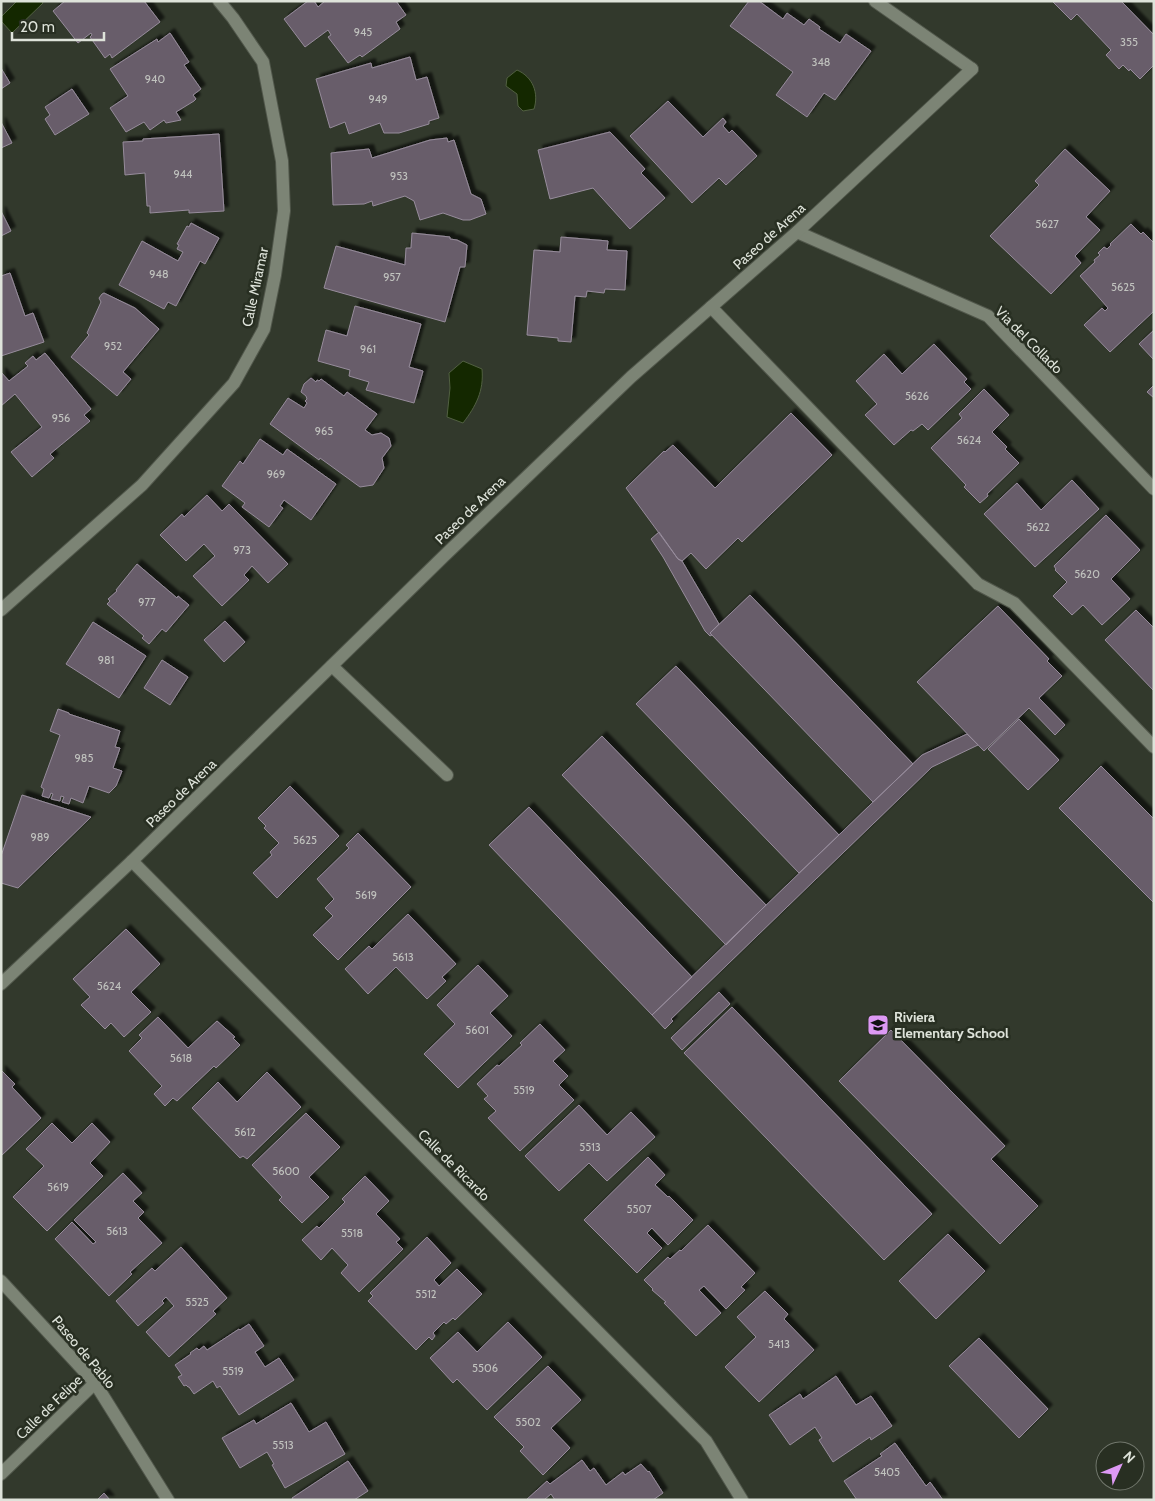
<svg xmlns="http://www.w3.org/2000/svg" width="1155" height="1501" font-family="Cabin,sans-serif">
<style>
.water{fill:#142800;stroke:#516041}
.building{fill:#675d6b;stroke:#978c9b;filter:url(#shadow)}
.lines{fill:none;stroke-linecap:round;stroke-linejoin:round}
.service-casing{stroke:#51574b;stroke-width:14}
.minor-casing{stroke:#51574b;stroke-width:14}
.tertiary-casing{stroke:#51574b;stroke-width:14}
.service{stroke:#7c8475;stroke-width:12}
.minor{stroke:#7c8475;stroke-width:12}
.tertiary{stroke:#7c8475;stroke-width:12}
.labels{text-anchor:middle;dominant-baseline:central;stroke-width:5;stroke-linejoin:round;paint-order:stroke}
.number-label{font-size:11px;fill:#c0c2be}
.street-label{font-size:14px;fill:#dee3da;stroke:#282f22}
.poi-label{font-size:14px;font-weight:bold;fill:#dee3da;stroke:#282f22;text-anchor:start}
</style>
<defs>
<filter id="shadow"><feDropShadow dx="4.5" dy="-4.5" stdDeviation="1" flood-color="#0009"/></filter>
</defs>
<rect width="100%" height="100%" fill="#32392c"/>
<!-- water -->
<path class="water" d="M17 1H42L43 3 12 33 1 21V17Z
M517 70C533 77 539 93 534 109L523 111 518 106 517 94 506 86 507 78Z
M463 361 482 369C484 391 476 406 463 423L447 417 450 388 449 373Z"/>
<!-- building -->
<path class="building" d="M65 1H144L160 22 112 58 110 54 105 58 90 37 92 35 91 33 78 43 53 11Z
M308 1H314L318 7 325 1H396L406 15 396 22 400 29 362 57 360 55 348 63 328 37 331 35 328 30 305 47 284 19Z
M749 1H759L783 19 787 13 804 25 809 19 820 27 819 29 840 43 846 34 871 51 835 100 824 93 807 117 776 95 793 72 730 26Z
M1052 1H1121L1154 35V65L1140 79 1130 69 1129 71 1123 65 1119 69 1106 55 1111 50 1077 14 1071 20Z
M170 33 189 62 184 65 201 89 193 95 196 99 194 101 176 112 181 120 166 123 164 120 150 130 144 122 126 132 110 108 128 96 110 69 157 39 158 42Z
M410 57 416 80 427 77 439 118 429 121V124L399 133H384L380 123 349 134 345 122 330 128 316 79 371 63 372 68Z
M1 68 10 83 1 89Z
M72 89 89 114 55 135 45 119 50 115 45 107Z
M668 101 703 137 723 118 726 122 723 126 729 133 732 130 757 156 726 185 719 178 692 203 630 136Z
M1 122 12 143 1 148Z
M610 132 645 169 641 173 665 198 630 229 593 188 550 199 538 150Z
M219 134 224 211 189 213V210L150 213V206H147L145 173 125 175 123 142 143 141V139Z
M447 138 448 142 454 140 471 194 481 199 486 214 470 220H463L443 213 420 220 414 201 405 196 373 206 372 201 364 204 333 205 331 153 369 149 372 158 430 140Z
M1065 149 1110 191 1086 217 1100 230 1075 256 1081 263 1051 294 990 236 1039 185 1035 181Z
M1 211 11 231 1 236Z
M191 223 219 238 205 264 200 261 176 306 168 302 164 309 119 285 142 241 178 261 183 252 177 249 179 245 177 244 187 226 189 227Z
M1131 224 1141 234 1143 232 1154 243V311L1110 352 1084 325 1102 308 1105 311 1108 308 1080 276 1095 262 1094 260 1100 255 1098 253 1104 247 1107 249 1111 245 1110 244Z
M412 233 450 237V239L457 240 467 245 465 267H460L445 322 324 288 336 246 405 265 406 248H411Z
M561 237 608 241 607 250 627 251 625 290 605 289 604 293 587 291 586 297 575 296 571 342 558 341V338L527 335 534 250 560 252Z
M10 273 25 316 33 313 44 342 1 356V276Z
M104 293 135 308 159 329 123 372 131 379 117 396 71 357 89 335 87 333 101 302 99 298 102 294Z
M355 306 421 324 409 367 423 371 414 403 366 390 369 382 349 376 350 370 318 361 326 330 347 336Z
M1154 330V360L1139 344Z
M934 344 967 379 964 382 971 389 928 430 922 424 913 431 911 430 894 445 865 415 877 404 856 381 884 354 902 374Z
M45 353 91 409 84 415 90 421 50 454 54 458 32 477 11 452 42 427 15 394 1 406V372L9 381 28 366 25 363 33 356 36 360Z
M311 378 316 382 317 380 319 381 321 379 344 396 347 392 377 414 365 430 372 435 381 433 389 438 391 446 382 458 384 468 373 485 360 487 320 458 319 460 270 424 288 398 304 408 307 403 305 401 307 399 306 396 301 392 304 384Z
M1154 385V398L1147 392Z
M984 389 1009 415 992 432 1007 447 1005 449 1019 463 987 494 988 496 980 503 964 487 966 485 931 448 962 418 959 414Z
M791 413 832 455 742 542 738 538 706 569 691 553 682 561 678 559 626 488 664 451 665 452 673 445 715 488Z
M260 439 283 455 287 449 336 484 311 520 284 500 280 506 283 508 269 527 242 507 245 503 222 486 240 461 243 464Z
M1072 480 1099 509 1035 567 984 514 1017 483 1041 510Z
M207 495 222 511 229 504 288 564 268 583 252 566 244 575 249 580 222 606 193 576 215 556 204 544 186 561 160 535 182 514 184 517Z
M1106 515 1140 550 1111 579 1130 599 1102 625 1083 605 1072 615 1053 596 1067 582 1055 570 1056 569 1054 566Z
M659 532 678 559 682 561 719 624 710 633 712 635 710 636 705 631 663 557 651 539Z
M137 564 177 598 178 596 189 605 166 632 162 629 149 644 142 638 144 636 107 604 110 601 108 599 117 591 116 590Z
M750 595 913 764 873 802 710 633Z
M998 606 1049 659 1047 661 1062 676 1039 698 1065 725 1055 735 1029 708 984 751 917 682Z
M1136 610 1154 628V691L1105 640Z
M225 621 245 642 224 662 204 640Z
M93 622 146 656 119 698 66 664Z
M162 660 188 677 170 705 144 688Z
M676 666 839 835 799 873 636 704Z
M58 709 69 713V714L120 731 115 747 120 748 113 768 122 771 116 786 109 793 89 786 83 803 71 798 69 804 62 802 64 797 61 796 60 801 51 799 53 794 51 793 49 798 42 796 44 789 41 787 60 735 50 731Z
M1019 719 1059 760 1028 790 988 749Z
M967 734 978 745 932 767 671 1019 673 1021 665 1029 652 1015 922 755Z
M602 736 766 905 726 945 562 775Z
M1101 766 1154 819V903L1059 808Z
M290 786 339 836 277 898 253 873 272 855 270 852 279 843 264 828 266 826 258 818Z
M22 795 91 817 18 888 1 883V856Z
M529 807 692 977 652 1015 489 845Z
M358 833 411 887 338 960 313 935 333 916 325 908 334 899 317 879 349 848 346 845Z
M408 914 456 964 442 977 446 981 427 999 396 967 368 994 345 969 369 946 372 949Z
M126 929 160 964 131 992 151 1012 124 1037 111 1023 105 1029 81 1005 90 997 73 979Z
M478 965 508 996 490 1013 512 1036 458 1088 424 1054 455 1024 437 1005Z
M719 992 730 1004 682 1050 671 1038Z
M732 1007 932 1214 884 1260 684 1053Z
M158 1017 188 1048 217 1021 235 1037 233 1038 240 1045 216 1068 214 1066 177 1101 173 1098 165 1106 154 1094 162 1086 129 1051 142 1038 139 1035Z
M540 1024 565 1050 553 1061 568 1076 559 1085 574 1100 520 1151 488 1118 496 1111 484 1099 488 1096 477 1084 497 1065 499 1066 522 1045 520 1043Z
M891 1030 1005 1146 991 1159 1038 1206 1000 1244 839 1081Z
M1 1070 15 1084 12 1087 41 1118 1 1156Z
M267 1072 301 1107 247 1159 243 1156 240 1158 192 1108 218 1082 237 1102Z
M579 1105 607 1135 631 1112 655 1137 607 1181 589 1163 559 1191 525 1156Z
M306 1113 340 1147 309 1177 329 1197 302 1223 279 1200 282 1197 252 1165Z
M52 1123 72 1143 92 1123 110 1142 90 1163 103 1176 47 1231 13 1197 44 1166 26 1149Z
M648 1157 665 1175 655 1185 668 1197 669 1196 693 1220 668 1245 652 1228 647 1233 662 1248 637 1273 584 1220Z
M123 1173 142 1193 133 1201 144 1212 138 1218 162 1243 130 1272 132 1274 109 1296 55 1239 72 1222 93 1244 96 1242 74 1220Z
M365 1176 389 1201 376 1214 400 1239 396 1242 403 1249 359 1292 341 1273 348 1265 332 1248 321 1260 302 1240 317 1226 319 1228 345 1202 342 1199Z
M708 1225 755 1273 741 1287 745 1290 726 1309 704 1286 699 1290 721 1313 696 1336 664 1303 666 1302 652 1290 653 1289 644 1280 668 1257 670 1259 680 1250 681 1251Z
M948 1234 985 1271 936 1319 899 1281Z
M427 1237 451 1263 434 1280 439 1286 457 1269 482 1294 455 1320 453 1318 446 1324 444 1322 433 1333 435 1336 432 1340 429 1337 416 1350 368 1301 373 1296 370 1293Z
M181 1247 227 1298 213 1311 216 1314 169 1357 146 1332 174 1306 166 1297 162 1301 164 1303 138 1326 116 1301 152 1268 155 1271Z
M765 1291 788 1314 784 1319 814 1350 759 1402 725 1367 756 1337 737 1317Z
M508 1322 542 1357 487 1410 457 1379 453 1383 430 1358 458 1332 477 1352Z
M249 1324 264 1346 255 1352 265 1367 279 1358 294 1380 239 1415 220 1386 217 1388 213 1381 194 1394 189 1387H188L186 1385 184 1386 178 1377 182 1375 175 1365 191 1354 190 1353 197 1348 199 1350 204 1346 207 1350 239 1329 240 1330Z
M979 1338 1048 1409 1019 1438 949 1366Z
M548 1366 581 1400 551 1428 570 1448 543 1475 520 1451 524 1447 494 1417Z
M836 1376 856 1405 871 1396 892 1426 871 1440 870 1437 833 1462 819 1440 822 1438 815 1427 790 1445 769 1415 800 1394 803 1399Z
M291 1403 309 1432 326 1422 345 1454 285 1488 272 1465 274 1464 267 1452 240 1468 222 1438 254 1420 256 1424Z
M895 1443 926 1486 930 1482 943 1500H857L844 1481 882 1456 880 1454Z
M582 1460 590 1471 594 1468 606 1485 623 1472 625 1475 641 1464 648 1472 649 1471 663 1493 653 1500H555L551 1494 544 1500H526L547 1481 550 1484Z
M348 1461 368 1491 354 1500H293L292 1498Z
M104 1493 110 1500H97Z"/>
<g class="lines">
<!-- service casing -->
<g class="service-casing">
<path id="service" d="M711 307 978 584 1014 603 1154 747
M332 666 447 775"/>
</g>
<!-- minor casing -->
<g class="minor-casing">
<path id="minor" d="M875 1 972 69
M797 232 988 316 1154 489
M1 610 142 485 234 383 264 329 275 275 284 211 282 161 263 62 233 18 219 1
M132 861 706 1441 742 1500
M1 1281 95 1383 168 1500
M1 1474 95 1383"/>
</g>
<!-- tertiary casing -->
<g class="tertiary-casing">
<path id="tertiary" d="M1 984 132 861 444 556 631 377 797 232 972 69"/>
</g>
<!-- service -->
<use href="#service" class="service"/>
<!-- minor -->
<use href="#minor" class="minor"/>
<!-- tertiary -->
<use href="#tertiary" class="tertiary"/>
</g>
<!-- icons -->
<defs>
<g id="school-square" transform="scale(1.125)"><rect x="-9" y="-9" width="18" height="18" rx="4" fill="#dd99f4" stroke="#282f22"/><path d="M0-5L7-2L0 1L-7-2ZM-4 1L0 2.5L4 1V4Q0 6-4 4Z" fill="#111"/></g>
</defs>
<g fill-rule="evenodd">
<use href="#school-square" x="878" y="1025"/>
</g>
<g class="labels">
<!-- number labels -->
<g class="number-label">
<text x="363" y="32">945</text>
<text x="1129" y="42">355</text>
<text x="821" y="62">348</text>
<text x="155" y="79">940</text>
<text x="378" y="99">949</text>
<text x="183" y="174">944</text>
<text x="399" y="176">953</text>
<text x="1047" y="224">5627</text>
<text x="159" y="274">948</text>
<text x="392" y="277">957</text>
<text x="1123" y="287">5625</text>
<text x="113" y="346">952</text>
<text x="368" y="349">961</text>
<text x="917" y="396">5626</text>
<text x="61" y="418">956</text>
<text x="324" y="431">965</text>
<text x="969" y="440">5624</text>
<text x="276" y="474">969</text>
<text x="1038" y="527">5622</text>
<text x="242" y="550">973</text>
<text x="1087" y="574">5620</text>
<text x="147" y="602">977</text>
<text x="106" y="660">981</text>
<text x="84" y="758">985</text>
<text x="40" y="837">989</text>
<text x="305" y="840">5625</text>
<text x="366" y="895">5619</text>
<text x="403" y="957">5613</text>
<text x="109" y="986">5624</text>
<text x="477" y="1030">5601</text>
<text x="181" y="1058">5618</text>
<text x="524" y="1090">5519</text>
<text x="245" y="1132">5612</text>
<text x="590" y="1147">5513</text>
<text x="286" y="1171">5600</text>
<text x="58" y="1187">5619</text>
<text x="639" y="1209">5507</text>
<text x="117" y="1231">5613</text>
<text x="352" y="1233">5518</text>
<text x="426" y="1294">5512</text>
<text x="197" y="1302">5525</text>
<text x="779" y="1344">5413</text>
<text x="485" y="1368">5506</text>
<text x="233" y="1371">5519</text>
<text x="528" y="1422">5502</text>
<text x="283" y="1445">5513</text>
<text x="887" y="1472">5405</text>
</g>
<!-- street labels -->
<g class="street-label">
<text transform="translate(769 236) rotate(-42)">Paseo de Arena</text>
<text transform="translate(255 287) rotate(-78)">Calle Miramar</text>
<text transform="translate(1029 340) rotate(45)">Via del Collado</text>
<text transform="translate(470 510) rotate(-44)">Paseo de Arena</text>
<text transform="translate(181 793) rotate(-44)">Paseo de Arena</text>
<text transform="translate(454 1165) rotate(45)">Calle de Ricardo</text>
<text transform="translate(84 1352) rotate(50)">Paseo de Pablo</text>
<text transform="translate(49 1407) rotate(-44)">Calle de Felipe</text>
</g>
<!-- poi labels -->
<g class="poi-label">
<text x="894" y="1017">Riviera<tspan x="894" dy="16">Elementary School</tspan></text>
</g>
</g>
<!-- border -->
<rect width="1155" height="1501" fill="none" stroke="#dee3da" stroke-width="5"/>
<!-- north arrow -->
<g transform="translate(1120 1466) rotate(46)"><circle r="24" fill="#282f22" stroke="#71776c"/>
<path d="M0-4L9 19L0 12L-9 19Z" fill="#dd99f4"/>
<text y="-8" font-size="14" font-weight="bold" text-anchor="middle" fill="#dee3da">N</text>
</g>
<!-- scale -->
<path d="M12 32v8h92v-8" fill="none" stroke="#dee3da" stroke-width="2.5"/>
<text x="20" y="32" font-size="15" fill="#dee3da" stroke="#282f22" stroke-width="4" paint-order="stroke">20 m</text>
</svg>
